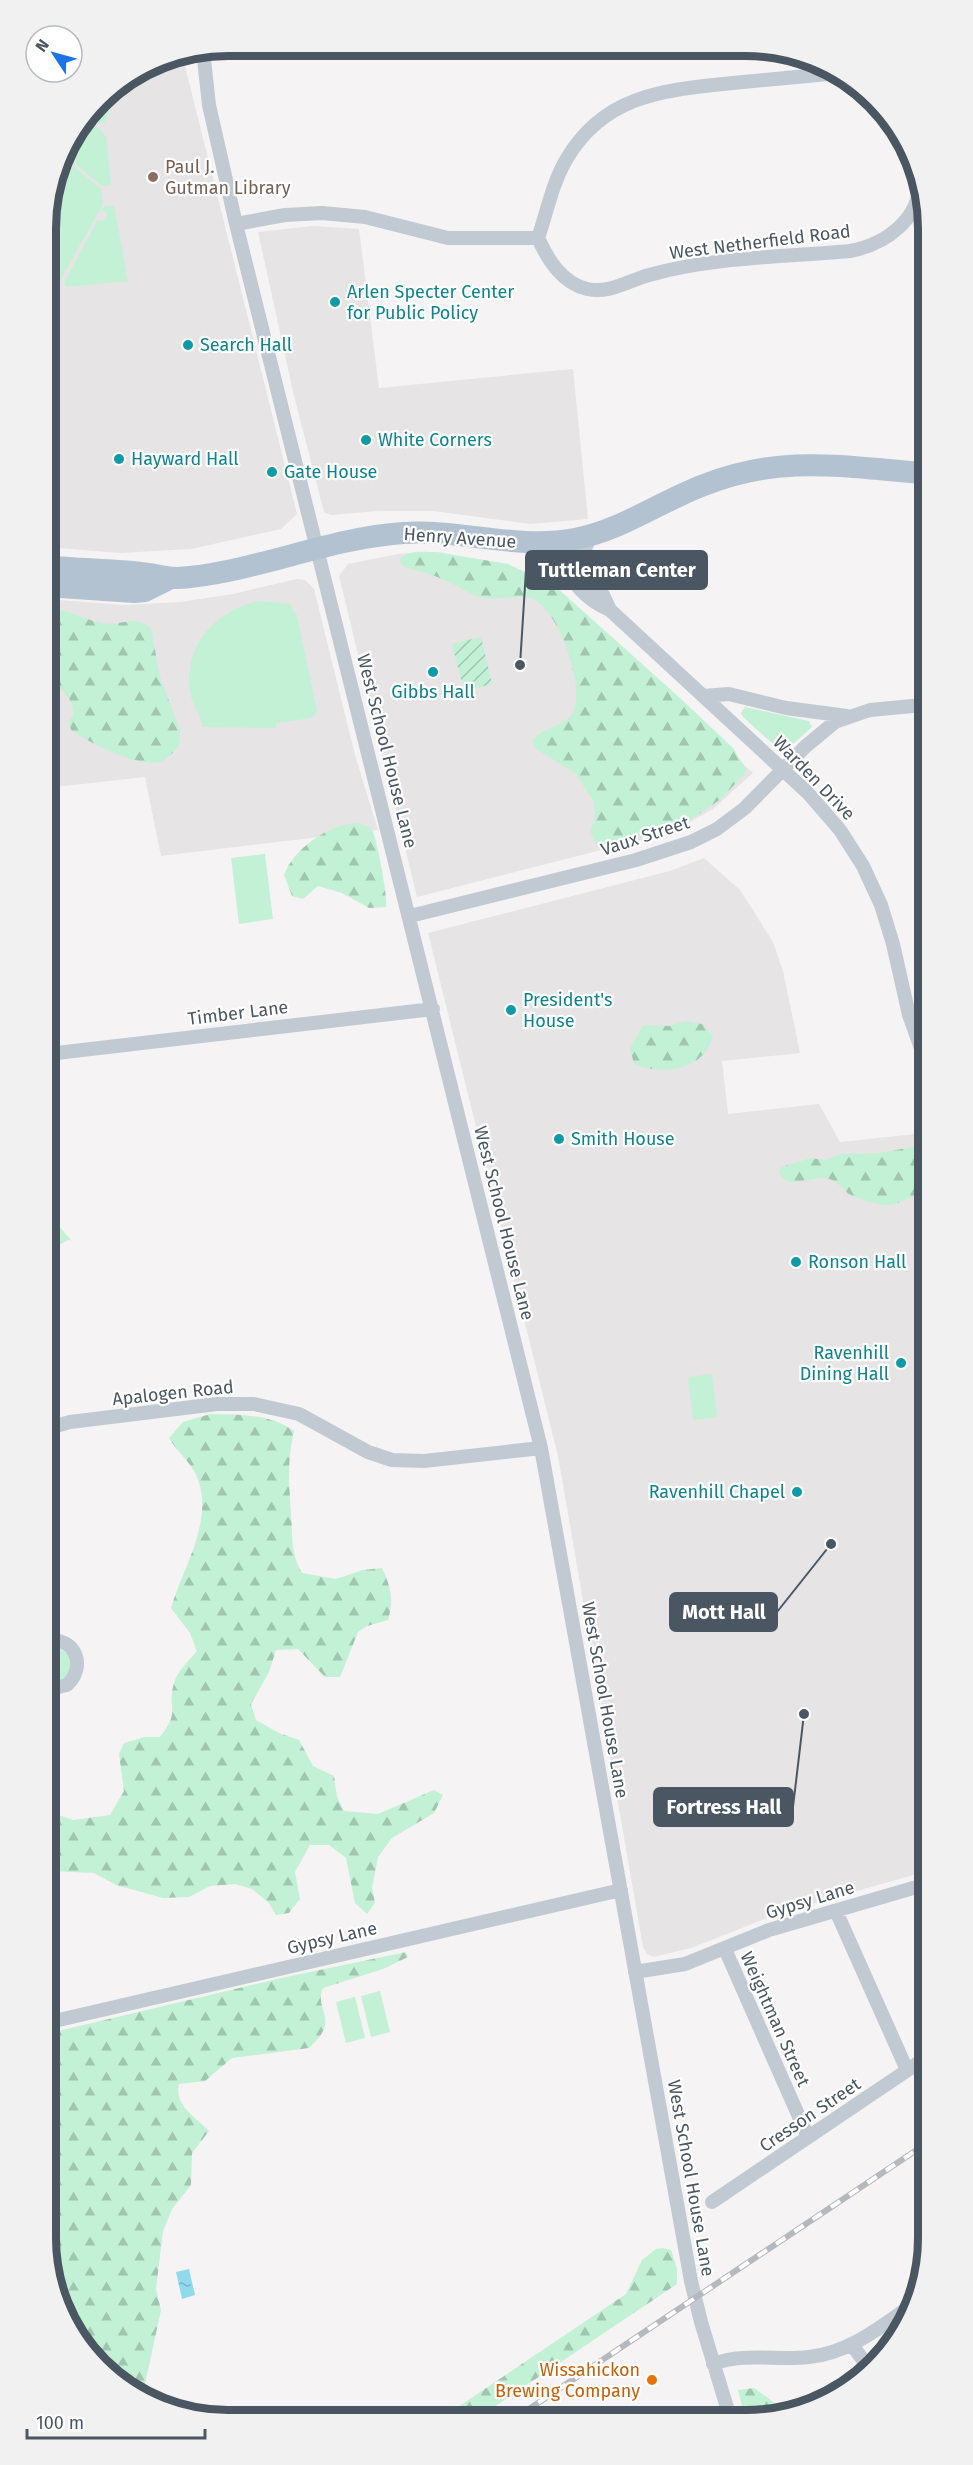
<svg xmlns="http://www.w3.org/2000/svg" width="973" height="2465" font-family="'Fira Sans',sans-serif">
<style>
.education{fill:#e6e4e5}
.green{fill:#c3f1d5}
.forest{fill:url(#forest-firs)}
.garden{fill:url(#garden-furrows)}
.water{fill:url(#water-ripples)}
.lines{fill:none;stroke-linecap:round;stroke-linejoin:round}
.street{stroke:#c1cad2;stroke-width:14}
.primary{stroke:#b3c2d1;stroke-width:22}
.rail-casing{stroke:#b5b8bd;stroke-width:6}
.rail{stroke:#fff;stroke-width:4;stroke-dasharray:11;stroke-linecap:butt}
.education-dot{fill:#8d6e63;stroke:#fff;stroke-width:2}
.culture-dot{fill:#0f9aa8;stroke:#fff;stroke-width:2}
.food-dot{fill:#e8710a;stroke:#fff;stroke-width:2}
.labels{text-anchor:middle;dominant-baseline:central;stroke-width:4.5;stroke-linejoin:round;paint-order:stroke}
.education-label{font-size:18px;fill:#785e54;stroke:#fff;text-anchor:start}
.street-label{font-size:18px;fill:#4a5661;stroke:#fff}
.culture-label{font-size:18px;fill:#0d838f;stroke:#fff;text-anchor:start}
.food-label{font-size:18px;fill:#c56008;stroke:#fff;text-anchor:end}
.rim{fill:none;stroke:#4a5661;stroke-width:8}
.leader{fill:none;stroke:#4a5661;stroke-width:2}
.callout-dot{fill:#4a5661;stroke:#fff;stroke-width:2}
.callout{fill:#4a5661;stroke:#4a5661;stroke-width:2}
.callout-label{font-size:20px;text-anchor:middle;font-weight:bold;fill:#fff}
</style>
<defs>
<pattern id="forest-firs" width="22" height="20" patternUnits="userSpaceOnUse" patternTransform="scale(1.5)"><rect width="22" height="20" fill="#c3f1d5"/><path d="M5 1l3.5 6h-7zM16 11l3.5 6h-7z" fill="#a0c6b0"/></pattern>
<pattern id="garden-furrows" width="10" height="10" patternUnits="userSpaceOnUse" patternTransform="scale(1.5)"><rect width="10" height="10" fill="#c3f1d5"/><path d="M-1 1l2-2M0 10L10 0M9 11l2-2" fill="none" stroke="#a0c6b0"/></pattern>
<pattern id="water-ripples" width="26" height="14" patternUnits="userSpaceOnUse" patternTransform="scale(1.5)"><rect width="26" height="14" fill="#90daee"/><path d="M2 4q2-2 4 0t4 0M15 11q2-2 4 0t4 0" fill="none" stroke="#78b4c4"/></pattern>
</defs>
<rect width="100%" height="100%" fill="#f5f3f3"/>
<!-- education -->
<path class="education" d="M182 54 297 514 281 529 191 549 120 553 46 547 45 216 64 147 107 91 158 59Z
M313 226 359 229 379 388 573 369 588 519 530 524 434 511H378L331 515 324 512 294 396 258 232Z
M431 552 446 553 593 625 753 773 713 809 672 832 417 897 339 576 348 564 398 554Z
M297 579 305 580 314 589 355 755 378 830 161 856 145 777 47 788 46 599 125 605 180 602 233 594Z
M704 858 740 890 773 942 783 971 800 1053 722 1061 728 1114 819 1104 840 1142 925 1133 927 1871 777 1914 691 1948 654 1957 647 1954 643 1947 558 1456 428 933 670 871Z"/>
<!-- green -->
<path class="green" d="M122 81 104 123 99 124 87 117 107 91Z
M85 119 101 130 106 137 111 185 102 186 75 164 77 160 72 155 67 157 62 153Z
M61 156 101 189 103 204 57 286 46 291 45 216Z
M105 206H114L128 281 66 287 64 283 97 221 105 220 107 214 102 210Z
M260 601 289 604 297 615 317 711 311 718 276 723V728L203 727C201 715 192 704 190 692 183 645 217 609 260 601Z
M745 707 809 721 812 727 783 753 743 717 741 713Z
M265 854 273 919 239 924 231 858Z
M712 1374 717 1417 693 1420 688 1377Z
M49 1643 67 1653 72 1664 65 1680 49 1684Z
M380 1991 390 2032 371 2037 361 1996Z
M355 1997 365 2038 346 2043 336 2002Z"/>
<!-- forest -->
<path class="forest" d="M436 552 508 564 556 587 680 698 733 748 747 771 721 799 672 832 630 839 610 847 597 845 590 831 595 820 594 802 575 773 536 749 532 741C541 726 568 728 574 710 584 684 559 611 533 599 519 593 499 601 484 598 469 595 456 584 442 579 430 573 416 571 403 566L399 561C405 549 425 552 436 552Z
M47 607C66 609 83 619 101 623 122 627 131 614 151 628L160 677 180 730 179 745C174 751 169 758 162 761 142 770 88 742 71 730L69 721 73 715C74 693 58 693 52 675 49 666 52 651 53 641L47 640Z
M359 823C364 825 368 826 372 830 377 838 388 898 386 907L369 908 342 893 318 886 303 899 292 896 284 875C294 848 330 823 359 823Z
M685 1021 702 1024 713 1036C704 1071 662 1076 634 1064L630 1048 643 1025 669 1026Z
M925 1145V1194C912 1193 900 1206 885 1205 873 1203 859 1200 849 1194 841 1188 837 1180 826 1178 812 1176 787 1191 779 1173L781 1167 811 1158 825 1160 840 1154 878 1153Z
M48 1213 70 1239 48 1251Z
M210 1414C239 1415 270 1413 294 1431 287 1463 289 1483 291 1514 293 1538 290 1551 302 1573L336 1579 363 1570 382 1568C391 1587 394 1600 388 1620L367 1626 358 1632 340 1677H325L298 1649 276 1650 269 1672 251 1704 256 1720 279 1733 299 1740 313 1766 334 1776 337 1797 344 1811 378 1814 434 1790 443 1795 434 1813 392 1838 378 1857 372 1888 375 1903 367 1914 355 1903 346 1858 329 1845H310L295 1872 300 1899 289 1913 276 1915 268 1902 252 1889 235 1884 210 1886 189 1897 163 1898 116 1885 94 1873 50 1871V1812L73 1820 110 1815 124 1791 119 1754 124 1743 145 1737H160C182 1709 166 1709 174 1683 178 1670 189 1661 197 1651L190 1633 171 1608C183 1567 218 1515 194 1471 188 1460 176 1450 169 1438L183 1422Z
M406 1952 408 1957 383 1969 323 1988C313 2009 342 2019 309 2048L232 2058 205 2081 179 2084C174 2106 195 2116 209 2131L192 2153 191 2185 172 2209 163 2231 156 2289 161 2310 142 2398 99 2367 51 2284 50 2033 286 1977Z
M663 2248 671 2250 677 2269V2284L482 2415H446L626 2294 642 2260 656 2249Z
M754 2388 790 2414H744L738 2390Z"/>
<!-- garden -->
<path class="garden" d="M481 637 492 684 464 691 452 644Z"/>
<!-- water -->
<path class="water" d="M189 2269 195 2295 182 2299 176 2272Z"/>
<g class="lines">
<!-- street -->
<path class="street" d="M203 50 209 105 236 224 541 1448 691 2281 701 2322 729 2414
M236 224 285 215 322 213 365 217 448 238H538
M538 238C548 260 562 283 587 289 609 294 628 281 649 275 713 257 784 257 850 251 887 244 922 218 920 177
M538 238C547 212 552 184 566 160 604 94 665 90 733 83 768 80 804 76 839 73
M591 535 581 558 580 569 603 595 610 610
M547 543C567 570 577 597 610 610L808 793 840 830 863 866 881 905 893 944 909 1015 924 1057
M703 696 729 694 786 708 847 716
M410 916 636 860 691 842 717 829 745 808 806 746 835 722 870 710 923 705
M48 1054 433 1009
M49 1428 70 1422 217 1404H254L299 1414 368 1452 392 1460 424 1461 541 1448
M49 1640C77 1639 86 1667 67 1685L50 1689
M836 1911 907 2070
M725 1949 808 2137
M635 1972 685 1964 769 1930 927 1884
M50 2022 621 1890
M712 2202 927 2057
M852 2345 869 2368
M713 2364C745 2352 777 2361 809 2357 850 2353 883 2325 915 2303"/>
<!-- primary -->
<path class="primary" d="M46 566C78 570 110 569 141 573 161 575 168 580 190 577 262 569 331 538 403 533 461 529 517 550 575 539 622 530 659 502 704 485 782 454 843 467 923 473
M46 586 134 592 145 591 167 580"/>
<!-- rail casing -->
<g class="rail-casing">
<path id="rail" d="M520 2415 927 2143"/>
</g>
<!-- rail -->
<use href="#rail" class="rail"/>
</g>
<!-- markers -->
<circle class="education-dot" cx="153" cy="177" r="6"/>
<g class="culture-dot">
<circle cx="335" cy="302" r="6"/>
<circle cx="188" cy="345" r="6"/>
<circle cx="366" cy="440" r="6"/>
<circle cx="119" cy="459" r="6"/>
<circle cx="272" cy="472" r="6"/>
<circle cx="433" cy="672" r="6"/>
<circle cx="511" cy="1010" r="6"/>
<circle cx="559" cy="1139" r="6"/>
<circle cx="796" cy="1262" r="6"/>
<circle cx="901" cy="1363" r="6"/>
<circle cx="797" cy="1492" r="6"/>
</g>
<circle class="food-dot" cx="652" cy="2380" r="6"/>
<g class="labels">
<!-- education labels -->
<g class="education-label">
<text x="165" y="167">Paul J.<tspan x="165" dy="21">Gutman Library</tspan></text>
</g>
<!-- street labels -->
<g class="street-label">
<text transform="translate(760 242) rotate(-7)">West Netherfield Road</text>
<text transform="translate(460 538) rotate(4)">Henry Avenue</text>
<text transform="translate(387 751) rotate(76)">West School House Lane</text>
<text transform="translate(814 778) rotate(46)">Warden Drive</text>
<text transform="translate(645 836) rotate(-18)">Vaux Street</text>
<text transform="translate(238 1013) rotate(-7)">Timber Lane</text>
<text transform="translate(504 1223) rotate(76)">West School House Lane</text>
<text transform="translate(173 1393) rotate(-6)">Apalogen Road</text>
<text transform="translate(605 1700) rotate(80)">West School House Lane</text>
<text transform="translate(810 1900) rotate(-17)">Gypsy Lane</text>
<text transform="translate(332 1938) rotate(-13)">Gypsy Lane</text>
<text transform="translate(775 2019) rotate(66)">Weightman Street</text>
<text transform="translate(810 2115) rotate(-34)">Cresson Street</text>
<text transform="translate(691 2178) rotate(80)">West School House Lane</text>
</g>
<!-- culture labels -->
<g class="culture-label">
<text x="347" y="292">Arlen Specter Center<tspan x="347" dy="21">for Public Policy</tspan></text>
<text x="200" y="345">Search Hall</text>
<text x="378" y="440">White Corners</text>
<text x="131" y="459">Hayward Hall</text>
<text x="284" y="472">Gate House</text>
<text x="433" y="692" text-anchor="middle">Gibbs Hall</text>
<text x="523" y="1000">President's<tspan x="523" dy="21">House</tspan></text>
<text x="571" y="1139">Smith House</text>
<text x="808" y="1262">Ronson Hall</text>
<text x="889" y="1353" text-anchor="end">Ravenhill<tspan x="889" dy="21">Dining Hall</tspan></text>
<text x="785" y="1492" text-anchor="end">Ravenhill Chapel</text>
</g>
<!-- food labels -->
<g class="food-label">
<text x="640" y="2370">Wissahickon<tspan x="640" dy="21">Brewing Company</tspan></text>
</g>
</g>
<!-- crop -->
<path d="M0 0H973V2465H0ZM228 56H746A172 172 0 0 1 918 228V2238A172 172 0 0 1 746 2410H228A172 172 0 0 1 56 2238V228A172 172 0 0 1 228 56Z" fill="#f1f1f2" fill-rule="evenodd"/>
<path class="rim" d="M228 56H746A172 172 0 0 1 918 228V2238A172 172 0 0 1 746 2410H228A172 172 0 0 1 56 2238V228A172 172 0 0 1 228 56Z"/>
<!-- callouts -->
<path class="leader" d="M520 665L526 570M831 1544L777 1612M804 1714L793 1807"/>
<g class="callout-dot">
<circle cx="520" cy="665" r="6"/>
<circle cx="831" cy="1544" r="6"/>
<circle cx="804" cy="1714" r="6"/>
</g>
<g class="callout">
<rect x="526" y="551" width="181" height="38" rx="6"/>
<rect x="670" y="1593" width="107" height="38" rx="6"/>
<rect x="654" y="1788" width="139" height="38" rx="6"/>
</g>
<g class="callout-label">
<text x="617" y="577">Tuttleman Center</text>
<text x="724" y="1619">Mott Hall</text>
<text x="724" y="1814">Fortress Hall</text>
</g>
<!-- north arrow -->
<g transform="translate(54 54) rotate(306)"><circle r="28" fill="#ffffff" stroke="#b7bbc0" stroke-width="1.5"/>
<path d="M0-4.5L10 22L0 15L-10 22Z" fill="#1a73e8"/>
<text y="-9" font-size="16" font-weight="bold" text-anchor="middle" fill="#4a5661">N</text>
</g>
<!-- scale -->
<path d="M27 2429v9h178v-9" fill="none" stroke="#4a5661" stroke-width="3"/>
<text x="36" y="2429" font-size="18" fill="#4a5661" stroke="#ffffff" stroke-width="4.5" paint-order="stroke">100 m</text>
</svg>
